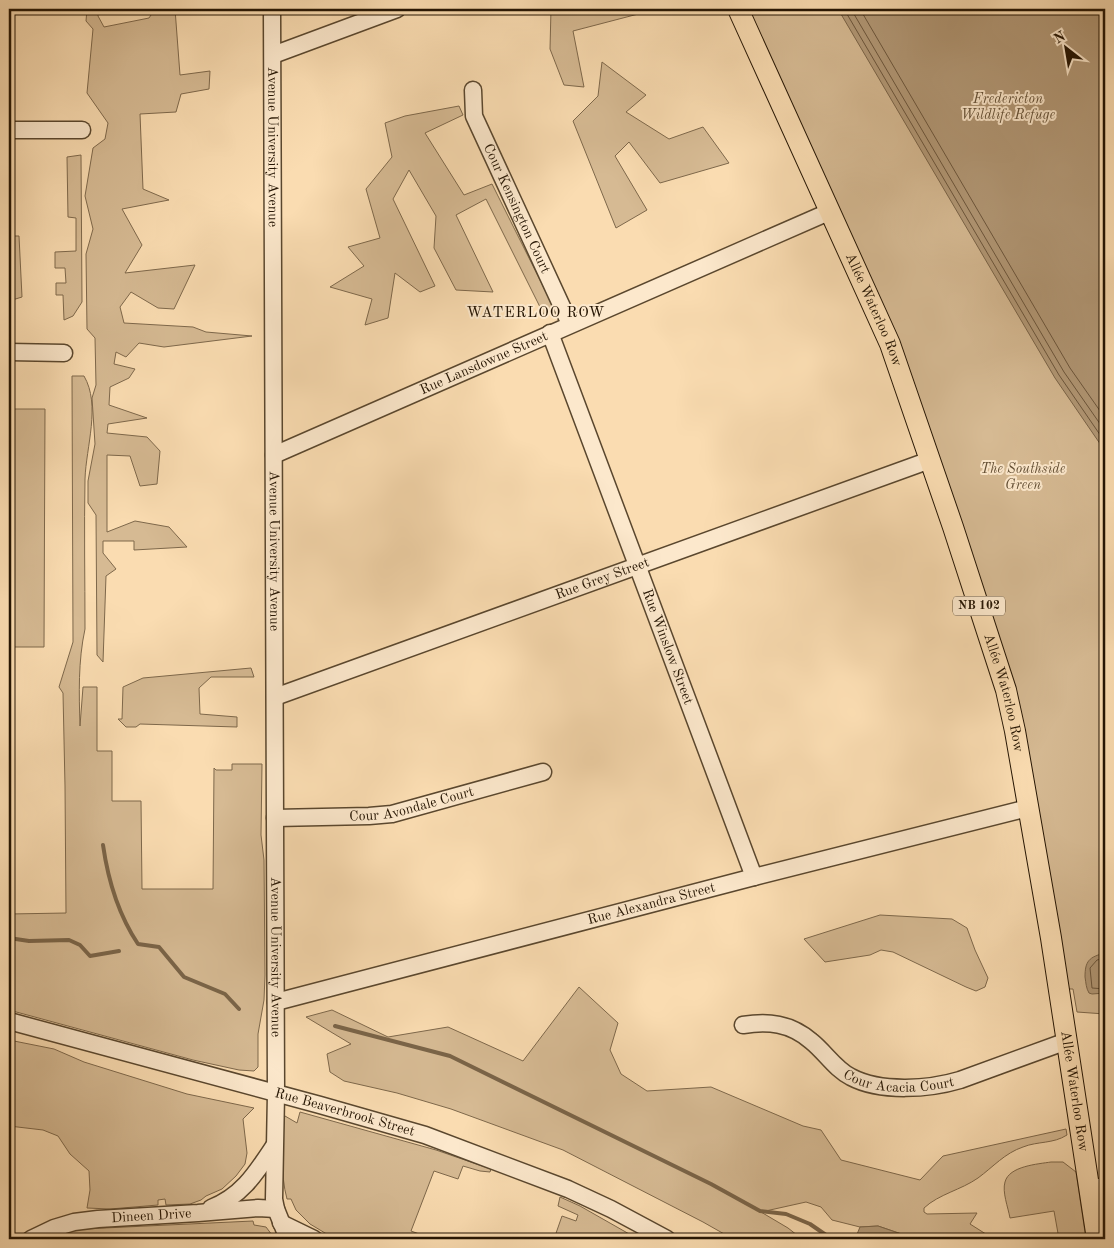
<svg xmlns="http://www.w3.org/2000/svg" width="1114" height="1248" font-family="'Old Standard TT',serif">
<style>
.green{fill:#d6ba93;stroke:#7e684b}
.water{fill:#b29876;stroke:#7a6448}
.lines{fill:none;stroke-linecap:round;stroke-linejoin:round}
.shore{stroke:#6c563c;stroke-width:1}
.stream{stroke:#7a6448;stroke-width:4}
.minor-casing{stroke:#5a472e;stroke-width:19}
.major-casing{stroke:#251503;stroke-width:22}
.minor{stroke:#fce8cc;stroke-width:16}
.major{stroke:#fadcb1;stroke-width:20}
.labels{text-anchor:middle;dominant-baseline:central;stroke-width:4;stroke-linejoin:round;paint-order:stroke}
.shield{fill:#fce8cc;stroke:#66543f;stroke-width:1}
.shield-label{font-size:12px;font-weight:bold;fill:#251503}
.park-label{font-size:14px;font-style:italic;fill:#634f35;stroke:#fce8cc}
.street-label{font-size:14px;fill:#251503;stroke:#fce8cc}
.neighbourhood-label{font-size:15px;letter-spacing:1px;fill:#251503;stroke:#fce8cc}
</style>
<rect width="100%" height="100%" fill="#fadcb1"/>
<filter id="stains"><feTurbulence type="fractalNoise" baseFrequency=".004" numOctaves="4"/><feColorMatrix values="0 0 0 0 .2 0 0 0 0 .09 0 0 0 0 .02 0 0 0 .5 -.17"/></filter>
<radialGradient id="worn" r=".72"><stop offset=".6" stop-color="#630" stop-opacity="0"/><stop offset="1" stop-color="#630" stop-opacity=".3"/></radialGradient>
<!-- green -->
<path class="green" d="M87 9H98V16L104 27 149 18 155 9H175L180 75 210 71 209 89 181 94 176 112 140 114 143 189 169 200 122 209 142 245 125 273 195 265 174 309 158 308 131 292 120 307 124 323 193 327 206 332 252 336 164 347 139 343 126 357 116 352 114 364 135 369 129 378 110 387 109 405 147 418 108 424 107 433 147 437 160 451 157 484 140 486 130 456 107 455V532L135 521 169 527 187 547 134 550V541H103V553L116 569 106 576 103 662 97 655 96 515 88 503V481L95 444 92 398 96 385 95 338 87 329 86 254 93 229 85 196 93 148 105 139 108 123 87 93 93 29 86 21Z
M551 9H645L642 13 573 31 584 87 564 85 550 49Z
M738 9H1105V1014L1077 1012 1073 989H1059L1015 731 937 479Z
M602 62 646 95 626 112 669 139 703 127 729 163 660 183 629 142 615 156 647 210 616 228 573 121 598 96Z
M459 106 463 115 425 133 464 195 492 184 555 310 544 315 486 199 456 215 493 292 456 290 434 248 436 216 409 170 393 199 435 286 420 292 395 273 388 318 365 325 372 299 330 287 364 266 348 247 380 238 366 189 392 157 385 123 405 116Z
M81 155 82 302 73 316 64 320 63 295H56V283H66L65 268H55V252L76 251V218L68 217 67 157Z
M9 236H19L22 297 9 301Z
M72 376H84C101 405 86 447 85 479 84 529 85 579 85 629 78 661 79 694 80 726L83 687H97V751H112V801H141L142 889H213L214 768 216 770H232V764H262L261 835 264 860 265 975 264 1000 258 1034V1067L254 1071 239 1070 193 1060 9 1010V914L66 913 65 786 63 693 59 687 73 642Z
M9 409H45L44 647H9Z
M251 668 254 677H211L199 688 200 714 237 717V727L140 724 136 727H126L118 719H122L123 687 143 678Z
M880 915 952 919 967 928 975 950 988 978 985 987 976 991 966 987 893 952 881 950 870 955 825 962 804 939Z
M579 987 618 1023 610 1050 621 1074 647 1091 711 1087 803 1126 821 1130 841 1160 920 1180 943 1156 1066 1129 1067 1135C1053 1144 1038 1141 1023 1147 1005 1153 993 1167 978 1178 961 1190 939 1194 924 1208V1212L927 1214 977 1213 970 1224 989 1236 990 1239H916L878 1226 860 1227 832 1220 821 1207 806 1202 761 1212 788 1228 802 1239H733L703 1222 563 1150 451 1109 397 1093 344 1081 330 1072 327 1054 351 1044 306 1017 332 1010 388 1037 448 1027 523 1061Z
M9 1040 54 1049 84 1062 187 1094 254 1108 243 1119 247 1153 245 1164 236 1176 222 1189 206 1196 201 1200 190 1204 166 1205 165 1199 158 1200V1205L110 1209 87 1208 90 1190 89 1171 70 1154 58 1136 43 1130 9 1126Z
M300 1112 436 1150 491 1169 490 1172 480 1171 463 1166 458 1179 434 1171 411 1231 433 1239H335L310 1224 296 1210 291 1199H287C280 1174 283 1145 284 1119L285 1116 297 1123Z
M1051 1162H1063L1076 1172 1086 1239H1059L1054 1211 1010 1218C1008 1207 1002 1192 1005 1182 1009 1166 1038 1164 1051 1162Z
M560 1197 580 1206 638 1239H554L562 1216 576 1221 578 1215 558 1206Z
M253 1221 254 1225 266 1227 275 1239H49L66 1233 83 1229Z"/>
<!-- water -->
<path class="water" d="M838 9H1105V451L1055 378Z
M1105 953V993L1092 994 1089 993C1086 988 1086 983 1085 977 1085 961 1089 957 1105 953Z
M878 1226 916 1239H855L860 1227Z"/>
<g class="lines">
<!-- shore -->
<path class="shore" d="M844 9 1059 375 1105 442
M851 9 1064 372 1105 431
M860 9 1070 368 1105 418
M1105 958 1097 960 1090 968 1092 988 1105 989"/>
<!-- stream -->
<path class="stream" d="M103 845C108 880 118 914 138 944L159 947 184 977 225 994 239 1009
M9 938 29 941 69 940 80 945 90 956 119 951
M335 1026 450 1056 711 1184 760 1211 786 1214 810 1224 826 1235 838 1239"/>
<!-- minor casing -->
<g class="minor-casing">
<g id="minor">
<path id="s1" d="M272 9 276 1094 274 1199 276 1209 288 1239"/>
<path d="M273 55 397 9"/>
<path id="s2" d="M473 90 474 116 570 324"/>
<path d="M9 130H82"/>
<path id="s3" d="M550 333 754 877"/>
<path d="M9 352 64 353"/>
<path id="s4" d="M274 455 831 211"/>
<path id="s5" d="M275 697 930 460"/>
<path id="s6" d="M275 818 369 816 392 814 543 772"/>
<path id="s7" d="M276 1002 754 877 1028 808"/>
<path id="s8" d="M9 1021 320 1105 425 1135 568 1189 611 1209 667 1239"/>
<path id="s9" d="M743 1025C768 1021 790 1023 811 1041 825 1052 835 1069 851 1077 881 1093 930 1089 960 1080L1067 1041"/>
<path d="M1089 1187H1105"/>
<path d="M211 1208C242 1196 256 1173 274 1146"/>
<path d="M281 1223 314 1239"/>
<path id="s10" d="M31 1239 54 1228 74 1222 98 1219 198 1213 258 1208 276 1209"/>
</g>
</g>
<!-- major casing -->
<g class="major-casing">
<g id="major">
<path id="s11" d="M738 9 890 344 953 527 1006 690 1015 731 1051 938 1097 1239"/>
</g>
</g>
<!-- minor -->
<use href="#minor" class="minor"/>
<!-- major -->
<use href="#major" class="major"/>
</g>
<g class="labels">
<!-- shield labels -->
<rect class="shield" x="953" y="596.5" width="52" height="19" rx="4"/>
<g class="shield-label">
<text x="979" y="606">NB 102</text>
</g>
<!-- park labels -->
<g class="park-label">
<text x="1008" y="99">Fredericton<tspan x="1008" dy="16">Wildlife Refuge</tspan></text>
<text x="1023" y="469">The Southside<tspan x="1023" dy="16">Green</tspan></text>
</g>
<!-- street labels -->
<g class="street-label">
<text stroke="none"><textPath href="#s1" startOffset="138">Avenue University Avenue</textPath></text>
<text stroke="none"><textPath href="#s2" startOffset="128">Cour Kensington Court</textPath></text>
<text stroke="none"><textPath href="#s11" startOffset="330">Allée Waterloo Row</textPath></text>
<text stroke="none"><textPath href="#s4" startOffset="229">Rue Lansdowne Street</textPath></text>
<text stroke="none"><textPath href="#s1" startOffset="542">Avenue University Avenue</textPath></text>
<text stroke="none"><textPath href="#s5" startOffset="348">Rue Grey Street</textPath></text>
<text stroke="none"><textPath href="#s3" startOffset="335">Rue Winslow Street</textPath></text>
<text stroke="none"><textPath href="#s11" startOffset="735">Allée Waterloo Row</textPath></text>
<text stroke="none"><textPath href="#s6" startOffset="138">Cour Avondale Court</textPath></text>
<text stroke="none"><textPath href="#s7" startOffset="388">Rue Alexandra Street</textPath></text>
<text stroke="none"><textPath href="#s1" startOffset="948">Avenue University Avenue</textPath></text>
<text stroke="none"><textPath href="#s9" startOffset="175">Cour Acacia Court</textPath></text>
<text stroke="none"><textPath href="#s11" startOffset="1140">Allée Waterloo Row</textPath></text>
<text stroke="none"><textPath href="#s8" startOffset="348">Rue Beaverbrook Street</textPath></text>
<text stroke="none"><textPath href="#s10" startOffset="124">Dineen Drive</textPath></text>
</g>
<!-- neighbourhood labels -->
<g class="neighbourhood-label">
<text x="536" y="313">WATERLOO ROW</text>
</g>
</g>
<!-- margin -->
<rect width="1114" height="1248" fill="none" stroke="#fadcb1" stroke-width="30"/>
<rect x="10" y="10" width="1094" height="1228" fill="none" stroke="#251503" stroke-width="2.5"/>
<rect x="15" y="15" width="1084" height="1218" fill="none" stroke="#251503"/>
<!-- north arrow -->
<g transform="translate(1066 48) rotate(329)" stroke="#fce8cc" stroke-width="4" paint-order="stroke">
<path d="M0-4L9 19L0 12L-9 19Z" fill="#251503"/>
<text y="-8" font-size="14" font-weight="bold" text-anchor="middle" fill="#251503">N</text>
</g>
<rect width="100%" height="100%" filter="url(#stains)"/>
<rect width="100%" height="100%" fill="url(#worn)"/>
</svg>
